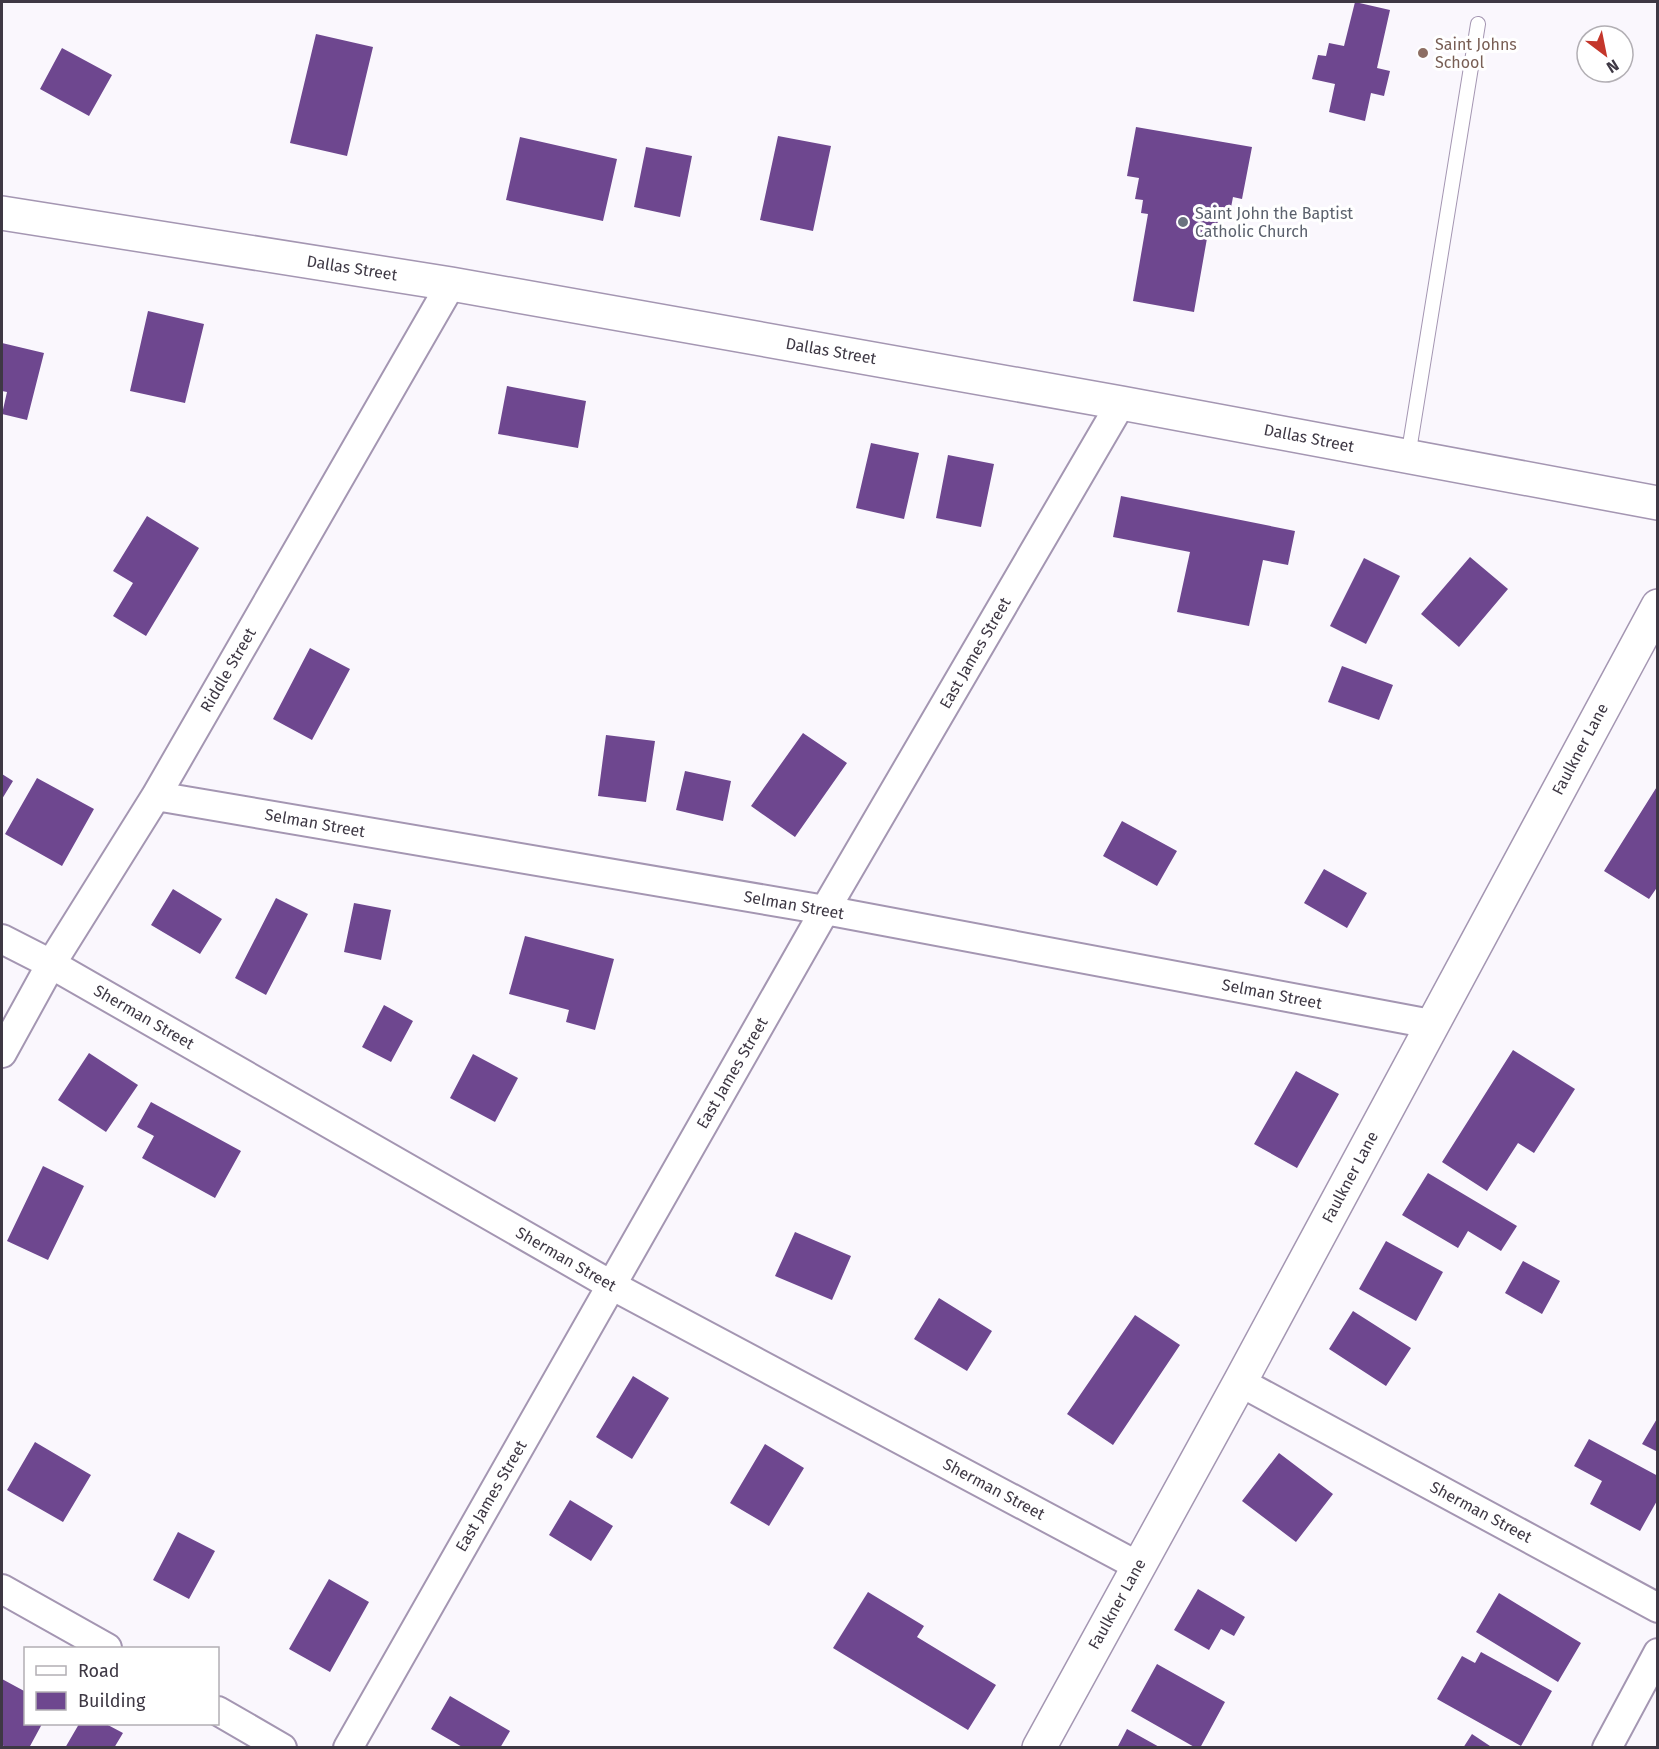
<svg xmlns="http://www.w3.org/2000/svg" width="1659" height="1749" font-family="'Fira Sans',sans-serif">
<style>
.building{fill:#6e478f}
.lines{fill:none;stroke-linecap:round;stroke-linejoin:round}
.service-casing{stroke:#a496b2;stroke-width:16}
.minor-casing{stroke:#a496b2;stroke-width:32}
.tertiary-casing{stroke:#a496b2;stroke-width:36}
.service{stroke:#fff;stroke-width:14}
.minor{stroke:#fff;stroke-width:28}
.tertiary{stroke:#fff;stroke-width:33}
.education-dot{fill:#8d6e63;stroke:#fff;stroke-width:2}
.worship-dot{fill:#6b7280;stroke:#fff;stroke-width:2}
.labels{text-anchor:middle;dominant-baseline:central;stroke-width:6;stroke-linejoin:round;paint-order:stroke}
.education-label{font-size:16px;fill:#785e54;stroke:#fff;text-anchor:start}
.worship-label{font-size:16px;fill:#5b616d;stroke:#fff;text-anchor:start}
.street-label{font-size:16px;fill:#3e3844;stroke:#fff}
</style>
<rect width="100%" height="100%" fill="#faf7fd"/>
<!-- building -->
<path class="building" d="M1355 2 1390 10 1377 68 1390 71 1384 96 1371 93 1365 121 1329 112 1335 84 1312 79 1318 55 1326 56 1329 43 1344 46Z
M316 34 373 47 347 156 290 143Z
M62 48 112 75 89 116 40 89Z
M1136 127 1252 147 1242 199 1233 197 1229 218 1221 217 1218 229 1209 227 1194 312 1133 301 1148 214 1141 213 1143 200 1135 199 1139 178 1127 176Z
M778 136 831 146 813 231 760 220Z
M520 137 617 159 603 221 506 200Z
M646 147 692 156 680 217 634 207Z
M148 311 204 324 185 403 130 391Z
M2 343 44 353 27 420 2 414 7 392 2 391Z
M507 386 586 401 578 448 498 434Z
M871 443 919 453 904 519 856 508Z
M948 455 994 464 981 527 936 518Z
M1121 496 1295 531 1288 565 1263 560 1249 626 1177 612 1190 552 1113 537Z
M147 516 199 548 146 636 113 616 133 583 113 571Z
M1470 557 1508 589 1459 647 1421 614Z
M1364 558 1400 576 1366 644 1330 626Z
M310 648 350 669 312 740 273 719Z
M1342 666 1393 685 1379 720 1328 702Z
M803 733 847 763 795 837 751 806Z
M606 735 655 741 646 802 598 796Z
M685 771 731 781 723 821 676 810Z
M2 774 13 781 2 799Z
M37 778 94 809 62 866 5 834Z
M1658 785V886L1649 899 1604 871Z
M1122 821 1177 851 1157 886 1103 856Z
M1324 869 1367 893 1347 928 1304 903Z
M173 889 222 919 200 954 151 925Z
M276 898 308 914 266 995 235 978Z
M354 903 391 910 381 960 344 952Z
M525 936 614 959 595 1030 566 1022 569 1010 509 994Z
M384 1005 413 1021 391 1062 362 1047Z
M1513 1050 1575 1089 1534 1153 1518 1143 1487 1191 1442 1162Z
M89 1053 138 1085 106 1132 58 1100Z
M473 1054 518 1078 495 1122 450 1098Z
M1296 1071 1339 1094 1297 1168 1254 1144Z
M151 1102 241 1151 215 1198 142 1158 154 1136 137 1127Z
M43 1166 84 1186 48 1260 7 1241Z
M1428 1173 1517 1226 1501 1251 1468 1231 1458 1248 1402 1215Z
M795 1232 851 1256 832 1300 775 1276Z
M1386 1241 1443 1272 1416 1321 1359 1289Z
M1523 1261 1560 1281 1542 1314 1505 1293Z
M939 1298 992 1331 967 1371 914 1339Z
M1353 1311 1411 1348 1386 1386 1329 1349Z
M1135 1315 1180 1345 1113 1445 1067 1414Z
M633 1376 669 1398 632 1459 596 1437Z
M1658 1417V1452L1642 1444Z
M1589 1439 1658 1476V1499L1640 1531 1590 1504 1602 1481 1574 1466Z
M35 1442 91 1475 63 1522 7 1490Z
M765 1444 804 1468 769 1526 730 1503Z
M1279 1453 1333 1494 1296 1542 1242 1501Z
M570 1500 613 1526 591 1561 549 1535Z
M178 1532 215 1551 189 1599 153 1580Z
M329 1579 369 1602 330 1672 289 1649Z
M1198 1589 1245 1617 1234 1636 1221 1629 1209 1650 1174 1630Z
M868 1592 924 1626 917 1637 996 1685 968 1730 833 1648Z
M1499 1593 1581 1643 1558 1682 1476 1632Z
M1481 1652 1552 1691 1521 1746 1437 1699 1462 1656 1475 1663Z
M1157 1664 1225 1702 1200 1748H1196L1131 1711Z
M2 1679 26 1692V1724H42L29 1748H7L2 1745Z
M450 1696 510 1731 500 1748H464L431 1729Z
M79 1724H106L123 1733 114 1748H65Z
M1127 1729 1161 1748H1117Z
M1472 1734 1493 1748H1463Z"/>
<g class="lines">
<!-- service casing -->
<g class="service-casing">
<path id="service" d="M1408 457 1478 24"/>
</g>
<!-- minor casing -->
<g class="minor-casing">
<path id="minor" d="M156 796 825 910 1431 1024
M2 939 51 964 611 1285 1138 1566
M2 1053 51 964 156 796 451 284
M1240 1382 1658 1608
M2 1589 107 1648
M218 1711 282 1748
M348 1748 825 910 1121 403
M1607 1748 1658 1653"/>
</g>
<!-- tertiary casing -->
<g class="tertiary-casing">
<path id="tertiary" d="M2 213 451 284 1121 403 1658 503
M1039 1748 1240 1382 1658 606"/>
</g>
<!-- service -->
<use href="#service" class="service"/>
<!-- minor -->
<use href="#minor" class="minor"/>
<!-- tertiary -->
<use href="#tertiary" class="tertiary"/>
</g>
<!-- markers -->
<circle class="education-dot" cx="1423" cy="53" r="6"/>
<circle class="worship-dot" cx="1183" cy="222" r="6"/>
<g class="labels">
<!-- education labels -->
<g class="education-label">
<text x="1435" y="44">Saint Johns<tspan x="1435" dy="18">School</tspan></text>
</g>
<!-- worship labels -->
<g class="worship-label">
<text x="1195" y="213">Saint John the Baptist<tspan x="1195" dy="18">Catholic Church</tspan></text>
</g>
<!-- street labels -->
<g class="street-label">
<text transform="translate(352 268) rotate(9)">Dallas Street</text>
<text transform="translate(831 351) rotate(10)">Dallas Street</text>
<text transform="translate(1309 438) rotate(11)">Dallas Street</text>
<text transform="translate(975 653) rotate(-60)">East James Street</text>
<text transform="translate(228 670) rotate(-60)">Riddle Street</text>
<text transform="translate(1580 749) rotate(-62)">Faulkner Lane</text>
<text transform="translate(315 823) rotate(10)">Selman Street</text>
<text transform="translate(794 905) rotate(10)">Selman Street</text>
<text transform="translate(1272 994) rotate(11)">Selman Street</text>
<text transform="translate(144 1017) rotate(30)">Sherman Street</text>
<text transform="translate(732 1073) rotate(-60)">East James Street</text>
<text transform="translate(1350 1177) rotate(-62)">Faulkner Lane</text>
<text transform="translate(566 1259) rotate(30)">Sherman Street</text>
<text transform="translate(994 1489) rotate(28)">Sherman Street</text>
<text transform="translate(491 1496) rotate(-60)">East James Street</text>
<text transform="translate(1481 1512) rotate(28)">Sherman Street</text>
<text transform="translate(1117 1604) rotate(-61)">Faulkner Lane</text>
</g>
</g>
<!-- border -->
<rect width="1659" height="1749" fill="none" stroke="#3e3844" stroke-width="6"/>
<!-- legend -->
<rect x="24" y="1647" width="195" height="78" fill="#ffffff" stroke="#b2afb4" stroke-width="1.5"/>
<rect x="36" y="1666" width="30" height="9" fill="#ffffff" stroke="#b2afb4" stroke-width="1.5"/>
<text x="78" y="1677" font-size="18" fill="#3e3844">Road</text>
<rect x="36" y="1692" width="30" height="18" fill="#6e478f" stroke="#b2afb4" stroke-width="1.5"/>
<text x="78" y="1707" font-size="18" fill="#3e3844">Building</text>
<!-- north arrow -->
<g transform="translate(1605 54) rotate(148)"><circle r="28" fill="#ffffff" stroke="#b2afb4" stroke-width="1.5"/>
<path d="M0-4.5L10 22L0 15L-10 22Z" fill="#c4362b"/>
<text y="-9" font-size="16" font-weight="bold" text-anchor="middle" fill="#3e3844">N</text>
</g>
</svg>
